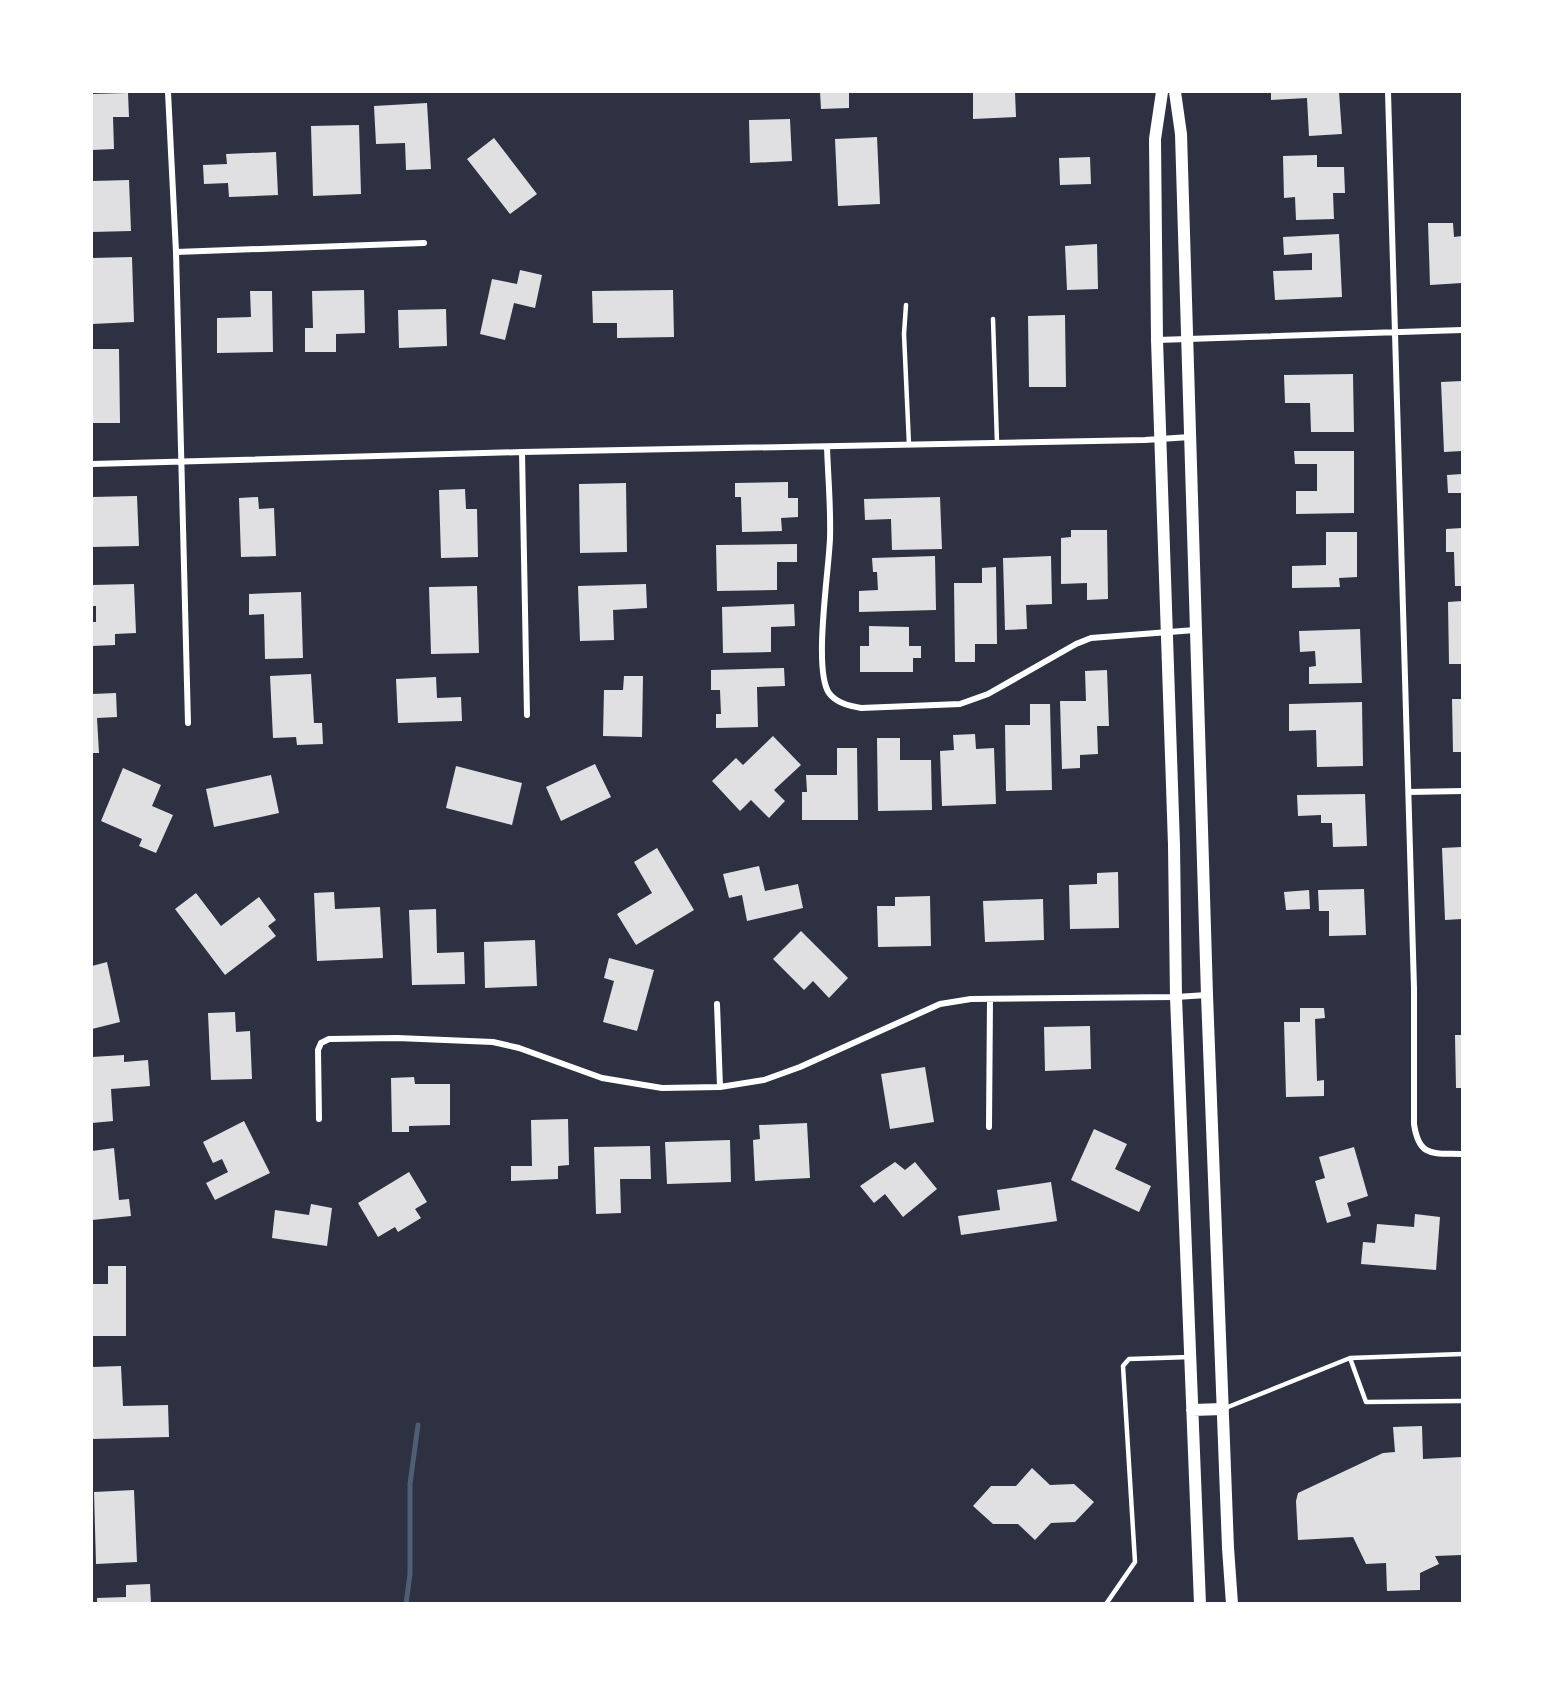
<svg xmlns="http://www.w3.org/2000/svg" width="1554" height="1695" font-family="Jost,sans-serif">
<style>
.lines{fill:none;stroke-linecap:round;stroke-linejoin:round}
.stream{stroke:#4f5d75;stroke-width:5}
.building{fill:#e0e0e3}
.service{stroke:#fff;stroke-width:4.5}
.minor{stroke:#fff;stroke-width:6}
.secondary{stroke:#fff;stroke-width:12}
</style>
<rect width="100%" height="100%" fill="#2d3142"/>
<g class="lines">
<!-- stream -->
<path class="stream" d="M406 1604 410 1574V1484L418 1425"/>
</g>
<!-- building -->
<path class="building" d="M820 92H849V108L821 109Z
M973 92H1015L1016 117 973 119Z
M1271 92H1339L1342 134 1309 136 1307 98 1271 100Z
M128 93 129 117H113L114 149 92 150V94Z
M427 103 431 169 406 170 405 143 376 144 374 106Z
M790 119 792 161 750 163 749 120Z
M359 125 361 194 313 196 311 126Z
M877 137 880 204 838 206 835 139Z
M494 138 537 194 510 214 467 159Z
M276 152 278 195 229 197 228 183 204 184 203 165 227 164 226 154Z
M1317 155V167H1344L1345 193H1333L1334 219 1296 220 1295 197 1284 198 1283 156Z
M1090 157 1091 184 1060 185 1059 158Z
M129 180 131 231 92 232V181Z
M1428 223H1453L1454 237 1462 236V283L1430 285Z
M1339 234 1342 297 1275 300 1273 271 1312 270V253L1284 255 1283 237Z
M1097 244 1098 289 1067 290 1065 246Z
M132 257 134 322 92 324V258Z
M520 270 542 275 535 308 514 303 505 340 480 334 492 279 517 284Z
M364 290 365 333 336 334V352H305V328H313L312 291Z
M673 290 674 337 617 338V323H593L592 291Z
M250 291H272L273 352 217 353V318L251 317Z
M446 309 447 346 399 348 398 310Z
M1065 315 1066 387H1029L1028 316Z
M92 349H119L120 423H92Z
M1353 374 1354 432H1311L1310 403H1285L1284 375Z
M1462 381V451L1444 452 1441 382Z
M1294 451H1354V513L1296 514V491H1317V464H1295Z
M1462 474V493H1448L1447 475Z
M788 482V498H798V517L781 518 782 531 742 532 741 497H735V483Z
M626 483 627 552 580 553 579 484Z
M465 489 466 509H477L478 557 441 558 439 490Z
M137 496 139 546 92 547V527H93L92 497Z
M258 497 259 509 274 508 276 556 241 557 239 498Z
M940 497 942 549 892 550 891 519 865 520 864 499Z
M1462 528V586H1455L1454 552H1446V529Z
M1071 530H1107L1108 599 1087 600V583L1061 584V538L1071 537Z
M1326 532H1357V577L1339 578 1340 587 1292 588V566L1326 565Z
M797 544V562H777V590L717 591 716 545Z
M935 556 936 610 859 612V591L878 590 877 572H873L872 558Z
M1051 556 1052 604 1026 605 1027 629 1005 630 1003 558Z
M996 567 997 644H975V662H955L954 583H982V568Z
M134 584 136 633 115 634V645L92 646V622H96V606H92V585Z
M646 584 647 608 613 610 614 640 580 641 578 586Z
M477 586 479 653 431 654 429 587Z
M301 592 303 658 265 659 264 614 249 615V594Z
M1462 601V664H1449L1448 602Z
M794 604 795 626 771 627V652L723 653 722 607Z
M869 626 909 627V646H921V658H913V672H860V646H869Z
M1360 629 1362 683 1309 684V667L1316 666 1315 651 1300 652 1299 631Z
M784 668 785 686 757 687 758 727 716 728V714H721L720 690H711V670Z
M1107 670 1109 726H1097L1098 754 1080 755V768L1062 769 1060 701H1086L1085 671Z
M311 674 314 723H322L323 744 297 745 296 737 273 738 270 676Z
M624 676H643L642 737 603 736 604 690H623Z
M436 677 437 698 461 697 462 721 398 723 396 679Z
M116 693 117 717 97 718 99 753H92V694Z
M1452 699H1462V752H1453Z
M1362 702 1363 766 1317 767 1316 730 1289 731V704Z
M1030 704H1050L1052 790 1006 791 1005 725H1030Z
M975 734 976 749 994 748 996 804 942 806 940 751 954 750 953 735Z
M773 736 801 765 774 790 785 801 769 818 751 800 740 811 712 781 736 758 743 765Z
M877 738H900V760H931L932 810 878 811Z
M837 748H857L858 820H802V792H807L806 775H837Z
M595 764 611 797 561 821 546 787Z
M456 766 522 783 512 825 446 808Z
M123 768 161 785 152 806 173 815 156 853 139 846 142 839 101 821Z
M271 775 279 813 214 827 206 789Z
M1365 794 1367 846 1333 847 1332 823H1321V815L1298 816 1297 795Z
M1462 847V919L1445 920 1442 848Z
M657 848 694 910 636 945 617 914 652 893 634 862Z
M759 866 765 891 798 884 803 908 747 921 742 895 729 898 723 874Z
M1118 872 1119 928 1070 929 1069 885 1097 884V873Z
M1364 889 1366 935 1329 936V911H1319L1318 890Z
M1309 890 1310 909 1286 910 1284 892Z
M334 892 335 909 380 907 383 958 317 961 314 893Z
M196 893 221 926 259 897 276 920 268 926 276 936 225 975 175 909Z
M930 896 931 946 878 947 877 906H895V897Z
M1043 899 1044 940 985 942 983 901Z
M436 909 437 953 464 952 465 984 412 985 409 910Z
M801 931 848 978 829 998 813 981 804 990 773 959Z
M535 940 537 986 485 988 484 942Z
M609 958 654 970 637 1031 603 1022 614 981 604 978Z
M107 962 120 1022 92 1029V966Z
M1300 1008H1324L1325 1018 1315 1019 1317 1081 1324 1080V1096L1286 1097 1284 1022H1300Z
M235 1012 236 1032 250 1031 252 1079 211 1080 208 1013Z
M1090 1026 1091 1069 1045 1071 1044 1027Z
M1455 1035H1462V1088H1456Z
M124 1055V1062L148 1060 150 1086 111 1089 113 1121 92 1123V1057Z
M925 1067 934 1122 890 1129 881 1074Z
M414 1077 415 1084H450V1125L409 1126V1132H392L391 1078Z
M568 1119 569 1165 558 1166V1179L511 1181V1166H532L531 1120Z
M244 1121 270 1173 215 1200 206 1183 228 1172 222 1159 213 1163 203 1142Z
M807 1123 810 1178 755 1181 753 1140 760 1139 759 1125Z
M1094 1129 1127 1144 1115 1169 1151 1186 1139 1212 1071 1180Z
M730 1140 731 1182 667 1184 665 1142Z
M650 1146 651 1179H620L621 1213 596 1214 594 1147Z
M1354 1147 1368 1196 1347 1203 1351 1216 1327 1223 1315 1181 1325 1178 1319 1157Z
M114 1148 119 1200 129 1199 131 1216 92 1220V1151Z
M895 1162 905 1170 915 1162 937 1189 903 1217 885 1194 874 1203 860 1186Z
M409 1172 427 1202 415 1209 421 1218 398 1232 395 1227 378 1237 358 1203Z
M1051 1182 1057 1221 961 1235 958 1216 1000 1210 997 1190Z
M311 1204 332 1208 327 1246 272 1238 275 1210 309 1215Z
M1415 1214 1440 1217 1436 1270 1361 1264 1363 1242 1375 1243 1377 1224 1414 1227Z
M108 1266H126V1336H92V1284H108Z
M121 1366 123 1406 168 1405 169 1437 92 1439V1367Z
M1422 1426 1423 1459 1462 1457V1555L1435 1556 1439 1564 1420 1573V1590L1387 1591 1386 1563 1366 1564 1353 1537 1298 1540 1296 1501 1298 1493 1383 1453 1395 1452 1393 1427Z
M1032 1468 1050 1485 1074 1484 1094 1502 1075 1522 1051 1523 1035 1540 1018 1524H993L973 1506 991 1486H1016Z
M134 1490 137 1562 96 1564 94 1492Z
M150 1584 151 1604H97V1598L126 1597V1585Z"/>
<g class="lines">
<!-- service -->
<path class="service" d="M906 305 904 334 909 445
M993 319 997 443
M1350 1358 1366 1402 1462 1401
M1223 1409 1350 1358 1462 1354
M1106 1604 1135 1562 1123 1366 1129 1359 1190 1357"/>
<!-- minor -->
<path class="minor" d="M168 92 176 252 188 723
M1388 92 1414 988V1124C1419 1158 1433 1153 1462 1154
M176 252 424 243
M1157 340 1462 330
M827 447C828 477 831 508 830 538 829 570 813 670 829 693 836 703 850 706 861 708L960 704 988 694 1076 644 1091 638 1195 630
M522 452 527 715
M92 464 522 452 1145 440 1190 437
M1409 792 1462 791
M717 1004 720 1087
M319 1119 318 1050 321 1043 329 1039 397 1038 493 1042 519 1048 602 1078 662 1088 720 1087 764 1080 800 1067 940 1004 971 999 1176 997 1207 995
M989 1127 990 999"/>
<!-- secondary -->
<path class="secondary" d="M1162 92 1155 139 1157 340 1174 845 1176 997 1200 1604
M1175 92 1181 134 1207 995 1228 1548 1232 1604
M1192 1410 1223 1409"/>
</g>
<!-- border -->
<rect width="1554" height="1695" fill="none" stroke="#ffffff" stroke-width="186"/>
</svg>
